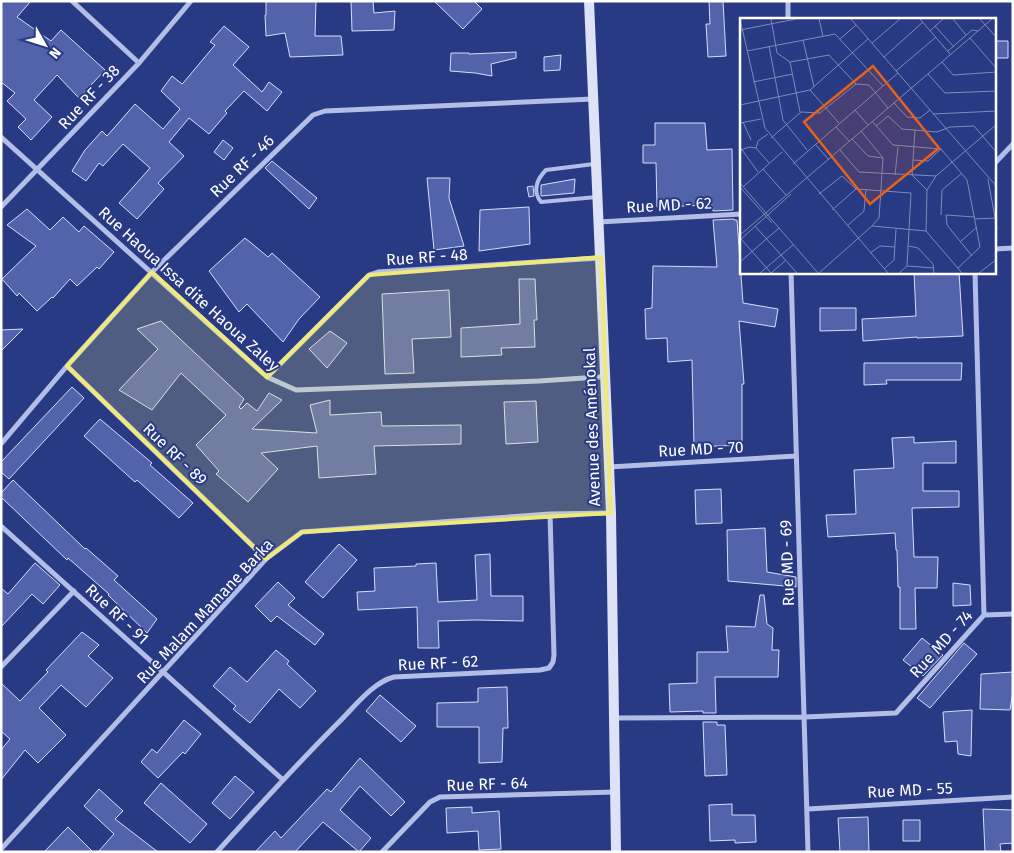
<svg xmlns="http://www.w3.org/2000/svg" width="1014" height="853" font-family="'Fira Sans',sans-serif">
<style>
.building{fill:#5263ac;stroke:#d7ddf6}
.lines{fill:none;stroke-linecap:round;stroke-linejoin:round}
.service{stroke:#b3bee7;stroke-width:4}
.minor{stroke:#b3bee7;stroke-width:5}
.secondary{stroke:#dde2f7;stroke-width:10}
.marked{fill:#eee97a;fill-opacity:0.2;stroke:#eee97a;stroke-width:4;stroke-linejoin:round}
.labels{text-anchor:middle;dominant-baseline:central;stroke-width:4;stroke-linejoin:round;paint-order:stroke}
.street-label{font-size:16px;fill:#fff;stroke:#293a85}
.inset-road{fill:none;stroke:#7f89b6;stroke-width:1}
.view{fill:#e96118;fill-opacity:0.15;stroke:#e96118;stroke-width:2.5}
.inset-edge{fill:none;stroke:#fff;stroke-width:2.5}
</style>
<rect width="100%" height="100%" fill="#293a85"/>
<!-- building -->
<path class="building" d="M1 1H31L17 17 51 41 61 30 105 70 79 98 57 75 34 100 52 117 31 140 18 127 26 119 7 101 15 93 1 82Z
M266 1H316L315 36H341L343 55 290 57 285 33 266 36 265 15H266Z
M351 1H373L374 13 395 11 394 30 352 31Z
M434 1H474L482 9 463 29Z
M709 1H723L726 56 708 57 706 24H710Z
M224 26 249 47 233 65 262 92 269 82 282 92 267 111 244 91 225 111 227 113 209 134 189 118 169 142 184 156 158 183 164 189 137 219 119 203 150 168 123 144 103 166 99 163 86 181 72 171 85 150 102 131 107 136 135 104 163 129 180 109 161 91 172 76 182 84 184 82 215 45 210 42Z
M995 41H1008V58H995Z
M516 52V58L491 64 492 76 475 73 450 71 451 53H469V54Z
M561 55 560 70 544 71V57Z
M655 123H705L707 150 732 149 733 210 713 211 712 205 657 207 656 163H643V145H655Z
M223 140 233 148 224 160 214 152Z
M272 161 317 198 309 209 265 168Z
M427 178H450L449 198 464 246 434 250Z
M575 179 574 193 541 196V185Z
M533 186 534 196 529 197 527 187Z
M529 207 530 244 479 251 480 210Z
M27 209 50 230 63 217 79 232 84 226 114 252 99 269 97 267 77 286 70 279 53 298 52 297 37 311 19 293 17 296 2 279 36 246 7 225Z
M734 219V220H737L743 303 778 309 775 327 739 321 744 384H742V445L694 447 692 360 668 362 667 338 646 339 645 309 652 308 653 266 717 267 713 220Z
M245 238 268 257 272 253 320 297 299 319 283 342 247 304 239 312 209 271Z
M914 272H959L963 336 917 338V337L863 341 862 319 916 316Z
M519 279H535L537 320H534L535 347 501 348 502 355 461 357V328L520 324Z
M449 290 451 337 412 339 414 373 385 374 382 294Z
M820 308H856V330L820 331Z
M161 321 244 399 239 407 241 409 247 403 257 411 269 393 282 400 252 429 317 433 310 405 330 400V415L381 412 382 426 461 425V444L374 446 376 474 319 478 317 446 261 453 278 469 248 502 216 474 219 471 196 445 226 415 181 373 152 410 119 390 158 349 137 329Z
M23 329 1 351V330Z
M330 331 347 343 327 368 309 349Z
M864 363H962L961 380H886L887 384 864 385Z
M72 387 84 398 9 479 1 472V462Z
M536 401 538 442 506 444 504 402Z
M100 419 152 463 150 465 193 503 179 518 137 480 135 482 84 436Z
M914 437V443L956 441V463H923V491H959V507L912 508 914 557H938L937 588H915L916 629H900V587H898L897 550H896L895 533 828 537 826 515 856 514 854 470 894 468 892 438Z
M13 480 85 549 86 548 118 576 114 580 157 619 147 633 108 595 109 594 68 558 67 560 1 497V493Z
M721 489 722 523 696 524 695 490Z
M765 528 767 572 796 577V587L728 581 727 530Z
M339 544 357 560 323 598 305 582Z
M490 554 491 596H523V621L476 620 438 621 439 648H418L417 607 358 610 357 592 375 591 374 568 416 566V564L436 563 438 602 477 600 475 555Z
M35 563 60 585 43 604 32 594 1 627V588L8 594Z
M278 582 295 598 288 605 324 634 315 645 277 616 271 622 255 606Z
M953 583 970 585 971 605 953 606Z
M760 595H764L767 624 773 628 772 650H779L778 677H715L716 713H703V711L670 712 669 684 697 683V652H728L726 626 755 627Z
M82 632 99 645 88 656 113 678 86 707 61 685 39 708 66 735 38 763 25 750 1 780V750L10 739 1 731V683L20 701 48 672 46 670Z
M922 638 943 655 923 676 903 660Z
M964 643 977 654 930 708 917 698Z
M276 650 289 661 287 664 316 691 300 708 279 689 250 723 233 709 236 706 213 686 230 667 247 682Z
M1013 672V691L1010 710 980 709 981 674Z
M507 687 508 728H503L502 762 479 763V727H437V703L478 702V688Z
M380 695 416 726 401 742 366 711Z
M972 710 971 756 958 754 957 741 945 742 943 712Z
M184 720 201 734 185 754 183 752 158 778 141 762 152 749 157 753Z
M703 722H717V725H725L727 775 705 776Z
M360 758 405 802 391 816 360 786 340 810 371 838 359 852 323 822 295 852H255L275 831 281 838 327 789 331 792Z
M235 776 254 792 230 819 212 803Z
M161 783 207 824 190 843 144 803Z
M99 789 123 811 115 819 158 852H98L114 834 84 806Z
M732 804V815H755L756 842 735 843V840L710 841 709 805Z
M472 807V813L499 811 501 849 479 850 478 831 447 833 446 808Z
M983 809 1013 810V843L1000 844 1001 852H985Z
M868 817 869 852H840L838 818Z
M903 820H920V841H903Z
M68 827 93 852H44Z"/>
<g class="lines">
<!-- service -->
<path class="service" d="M594 164 546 170C537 179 532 191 541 202L597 197"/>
<!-- minor -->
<path class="minor" d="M72 1 139 63
M788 1V19
M1 137 267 377 296 390 539 381 599 377
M995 163 1013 144
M1 207 139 63 191 1
M599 222 742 214
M995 249 1013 248
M791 272 808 852
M67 366 266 559
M267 377 369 275 378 272 600 258
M1 444 67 366 152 272 313 115 325 111 593 99
M609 467 796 456
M1 526 282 779
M984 615 1013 614
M1 667 74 591
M615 718 805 717 896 713 984 615 975 272
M808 809 1013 797
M1 849 266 559 302 532 550 514 611 513
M217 852C256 809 295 766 336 725 353 709 371 683 394 677L540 670 549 668 553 662 554 655 550 514
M382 852 430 802 440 797 615 792"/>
<!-- secondary -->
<path class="secondary" d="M589 1 611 513 616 852"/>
</g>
<!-- marked area -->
<path class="marked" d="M601 257 611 513 302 532 266 559 67 366 152 272 267 377 369 275Z"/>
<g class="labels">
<!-- street labels -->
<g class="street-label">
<text transform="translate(89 97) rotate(-47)">Rue RF - 38</text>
<text transform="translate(242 166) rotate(-44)">Rue RF - 46</text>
<text transform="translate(669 205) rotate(-3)">Rue MD - 62</text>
<text transform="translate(427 257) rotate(-4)">Rue RF - 48</text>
<text transform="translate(189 289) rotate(42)">Rue Haoua Issa dite Haoua Zaley</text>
<text transform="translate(592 427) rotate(-92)">Avenue des Aménokal</text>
<text transform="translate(701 449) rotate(-3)">Rue MD - 70</text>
<text transform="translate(175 454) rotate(44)">Rue RF - 89</text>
<text transform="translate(787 563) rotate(-92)">Rue MD - 69</text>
<text transform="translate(205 611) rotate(-47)">Rue Malam Mamane Barka</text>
<text transform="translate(117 614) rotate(43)">Rue RF - 91</text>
<text transform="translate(941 644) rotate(-48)">Rue MD - 74</text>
<text transform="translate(438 663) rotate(-3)">Rue RF - 62</text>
<text transform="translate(487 784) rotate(-2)">Rue RF - 64</text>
<text transform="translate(910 790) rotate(-3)">Rue MD - 55</text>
</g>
</g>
<!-- overview -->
<g transform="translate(740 18)">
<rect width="256" height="256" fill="#293a85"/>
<path class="inset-road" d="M0 1 25 110 148 255M31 1 37 35 50 44 60 94M79 1 83 18M111 1 257 169M180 1 210 36M213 1 226 17M240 1 257 20M195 8 214 29M0 12 56 1M190 13 203 1M230 20 257 51M100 21 116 7M63 22 74 69M132 25 160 1M29 28 43 102 67 132M7 33 95 16 143 68M208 33 232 12 238 13M144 39 183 4M50 44 89 37 116 66M202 44 213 57 257 54M156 53 196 19M188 56 205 75 257 73M13 64 53 56M70 72 99 105M154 85 167 99 180 100 190 92M0 87 70 72 128 21M115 92 128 107M193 96 257 93M132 103 153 127 201 131 227 162 240 229 218 250M3 104 11 122M0 105 21 101M136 108 148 98 162 111 197 114 210 109 234 108 257 135M96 109 109 123M175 112 172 157 187 172M121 113 143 140 139 200 132 208M31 120 61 94 80 95 116 66 129 67 148 90M112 121 128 138 143 140M75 126 89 142M0 129 18 154M16 130 29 145M1 132 9 129 16 130 18 123 28 116M100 132 119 154 196 158 257 106M173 142 188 143 201 131M53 146 158 55M23 151 46 177M155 157 158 129M248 161 257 211M0 165 78 255M0 169 32 205M3 169 42 134M79 176 102 158 116 171M92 192 116 171 171 175 167 248 159 255M201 197 202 172 221 156M206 197 207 207 232 238M206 197 235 199M235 201 257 200M15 208 57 255M107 208 124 193 126 171M186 213 187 172 196 158M0 217 252 1M1 221 31 255M0 222 51 176M220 224 237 209M169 228 178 230 193 246 194 255M130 235 140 228 155 229M0 244 39 210M167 248 194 250M144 251 154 242 156 211M20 255 53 227M31 255 45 243M79 255 132 208 186 213 222 255M239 255 257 241"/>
<path class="view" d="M133 48 199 130 130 186 64 104Z"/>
<rect width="256" height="256" class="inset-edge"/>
</g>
<!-- border -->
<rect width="1014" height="853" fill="none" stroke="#ffffff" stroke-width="5"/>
<!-- north arrow -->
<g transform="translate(45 45) rotate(129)" stroke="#293a85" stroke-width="4" paint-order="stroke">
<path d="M0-4L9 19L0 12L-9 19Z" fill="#ffffff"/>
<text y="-8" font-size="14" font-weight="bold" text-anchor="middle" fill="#ffffff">N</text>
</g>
</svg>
